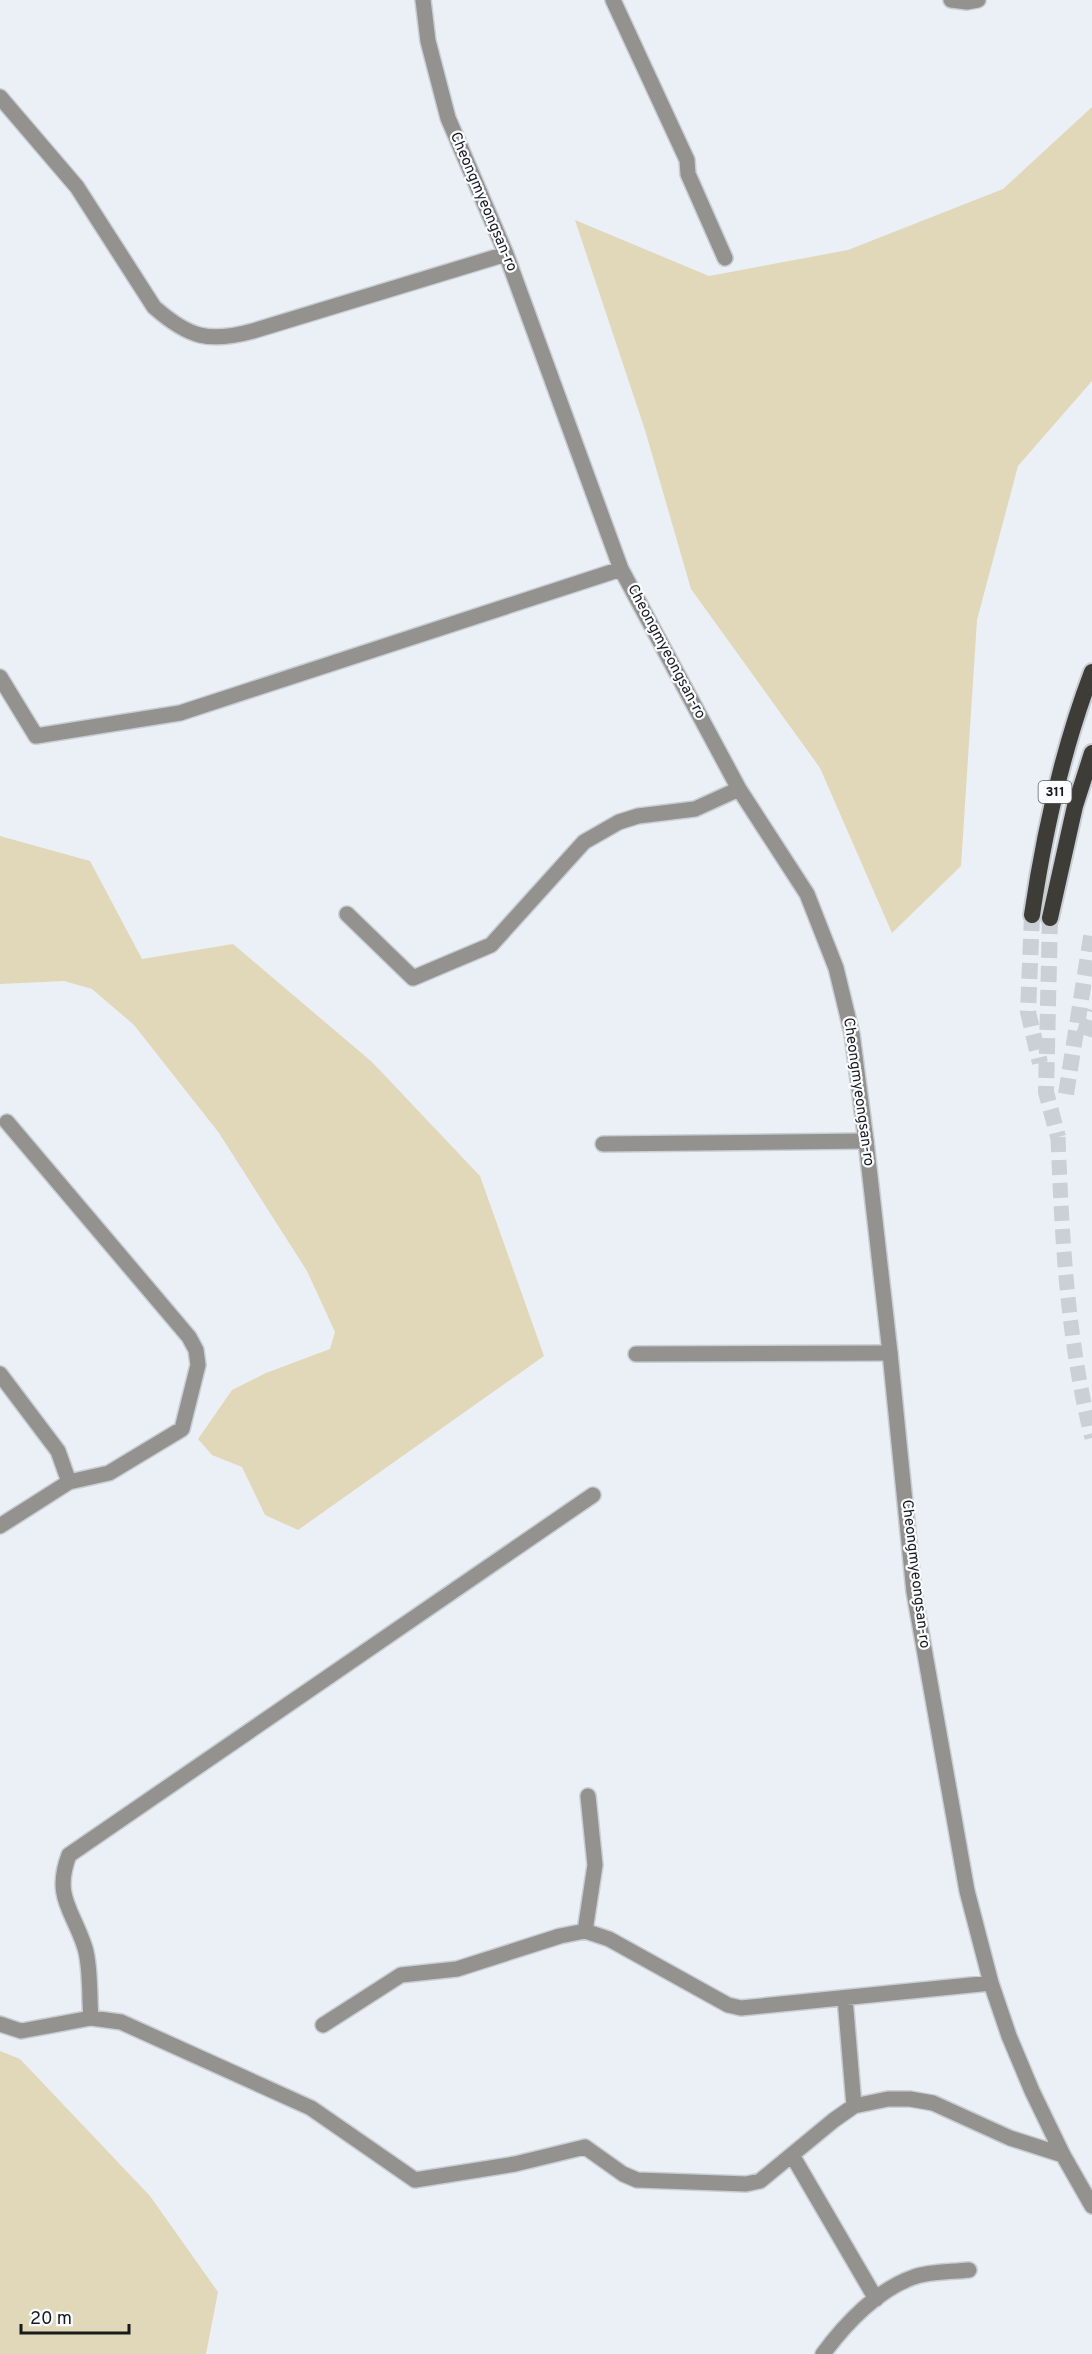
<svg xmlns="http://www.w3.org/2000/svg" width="1092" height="2354" font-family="Overpass,sans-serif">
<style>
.green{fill:#e1d8ba}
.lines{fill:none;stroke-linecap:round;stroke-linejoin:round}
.primary-tunnel{stroke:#cad0d5;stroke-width:15;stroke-dasharray:15 8;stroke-linecap:butt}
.trunk-tunnel{stroke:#cad0d5;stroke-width:16;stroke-dasharray:16 8;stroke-linecap:butt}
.service-casing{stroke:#c8ced3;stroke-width:18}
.minor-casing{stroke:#c8ced3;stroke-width:18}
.trunk-casing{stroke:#c8ced3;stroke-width:20}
.service{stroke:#93928f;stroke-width:15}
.minor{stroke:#93928f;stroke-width:15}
.trunk{stroke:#3e3c36;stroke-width:16}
.labels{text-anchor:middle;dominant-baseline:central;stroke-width:4.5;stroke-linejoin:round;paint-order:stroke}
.shield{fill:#fafcff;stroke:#5c5e60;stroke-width:1.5}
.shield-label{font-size:14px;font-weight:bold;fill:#181a1c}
.street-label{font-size:15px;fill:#181a1c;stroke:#fafcff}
</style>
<rect width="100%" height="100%" fill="#eaf0f6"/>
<!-- green -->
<path class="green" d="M1092 107V381L1018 466 977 620 961 866 892 933 820 768 691 589 645 430 575 220 709 276 848 250 1003 189Z
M0 836 90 861 142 959 233 944 372 1062 480 1176 544 1356 298 1530 265 1515 242 1467 212 1455 198 1439 232 1390 266 1373 330 1349 335 1332 307 1271 219 1133 134 1025 92 989 64 981 0 984Z
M0 2051 20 2059 150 2196 218 2292 206 2354H0Z"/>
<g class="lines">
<!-- primary-tunnel -->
<path class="primary-tunnel" d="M1058 1137C1062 1238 1067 1340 1092 1438"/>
<!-- trunk-tunnel -->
<path class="trunk-tunnel" d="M1032 915 1028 1012 1040 1063
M1050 918 1046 1092 1058 1137
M1084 1035 1092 1010
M1066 1094 1092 931"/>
<!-- service casing -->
<g class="service-casing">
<path id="service" d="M951 0 967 2 978 0
M603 1144 866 1141
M636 1354 890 1353"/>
</g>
<!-- minor casing -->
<g class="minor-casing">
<path id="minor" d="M423 0 428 41 448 118 506 254 621 569 739 789 807 894 836 968 852 1034 866 1141 890 1353 914 1592 967 1891 991 1983 1009 2036 1032 2091 1063 2155 1092 2206
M613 0 687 160 688 174 725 258
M0 97 77 187 154 307C189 338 209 343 253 331L506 254
M0 677 36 736 180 713 621 569
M347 914 413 978 491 945 584 842 619 822 638 816 695 809 739 789
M0 1374 58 1451 69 1482
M0 1526 69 1482 109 1473 182 1429 198 1365 196 1350 189 1337 7 1122
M585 1931 595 1865 588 1796
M845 1998 854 2106
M91 2018C89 1997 91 1968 85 1948 73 1910 53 1897 69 1855L593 1495
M0 2024 21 2031 91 2018 121 2022 311 2108 415 2180 515 2164 585 2147 623 2174 637 2180 746 2184 760 2181 834 2120 854 2106 888 2099H910L933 2103 1010 2138 1063 2155
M323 2025 401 1975 457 1969 560 1936 585 1931 609 1939 728 2005 741 2008 991 1983
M792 2155 876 2299
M823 2354C845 2324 878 2289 914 2277 930 2271 951 2272 969 2270"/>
</g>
<!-- trunk casing -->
<g class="trunk-casing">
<path id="trunk" d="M1032 915C1044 833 1062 751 1092 672
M1050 918 1075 806 1092 753"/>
</g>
<!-- service -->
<use href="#service" class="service"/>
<!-- minor -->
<use href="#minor" class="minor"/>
<!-- trunk -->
<use href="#trunk" class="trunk"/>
</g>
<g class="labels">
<!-- shield labels -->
<rect class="shield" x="1038.5" y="781" width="33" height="22" rx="4.5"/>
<g class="shield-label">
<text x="1055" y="792">311</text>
</g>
<!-- street labels -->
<g class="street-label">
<text transform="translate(483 202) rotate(67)">Cheongmyeongsan-ro</text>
<text transform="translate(666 652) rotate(62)">Cheongmyeongsan-ro</text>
<text transform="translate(858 1092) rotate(82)">Cheongmyeongsan-ro</text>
<text transform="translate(915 1574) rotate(83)">Cheongmyeongsan-ro</text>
</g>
</g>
<!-- scale -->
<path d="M21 2324v9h108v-9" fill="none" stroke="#181a1c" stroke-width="3"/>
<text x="30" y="2324" font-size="18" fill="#181a1c" stroke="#fafcff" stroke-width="4.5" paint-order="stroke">20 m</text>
</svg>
